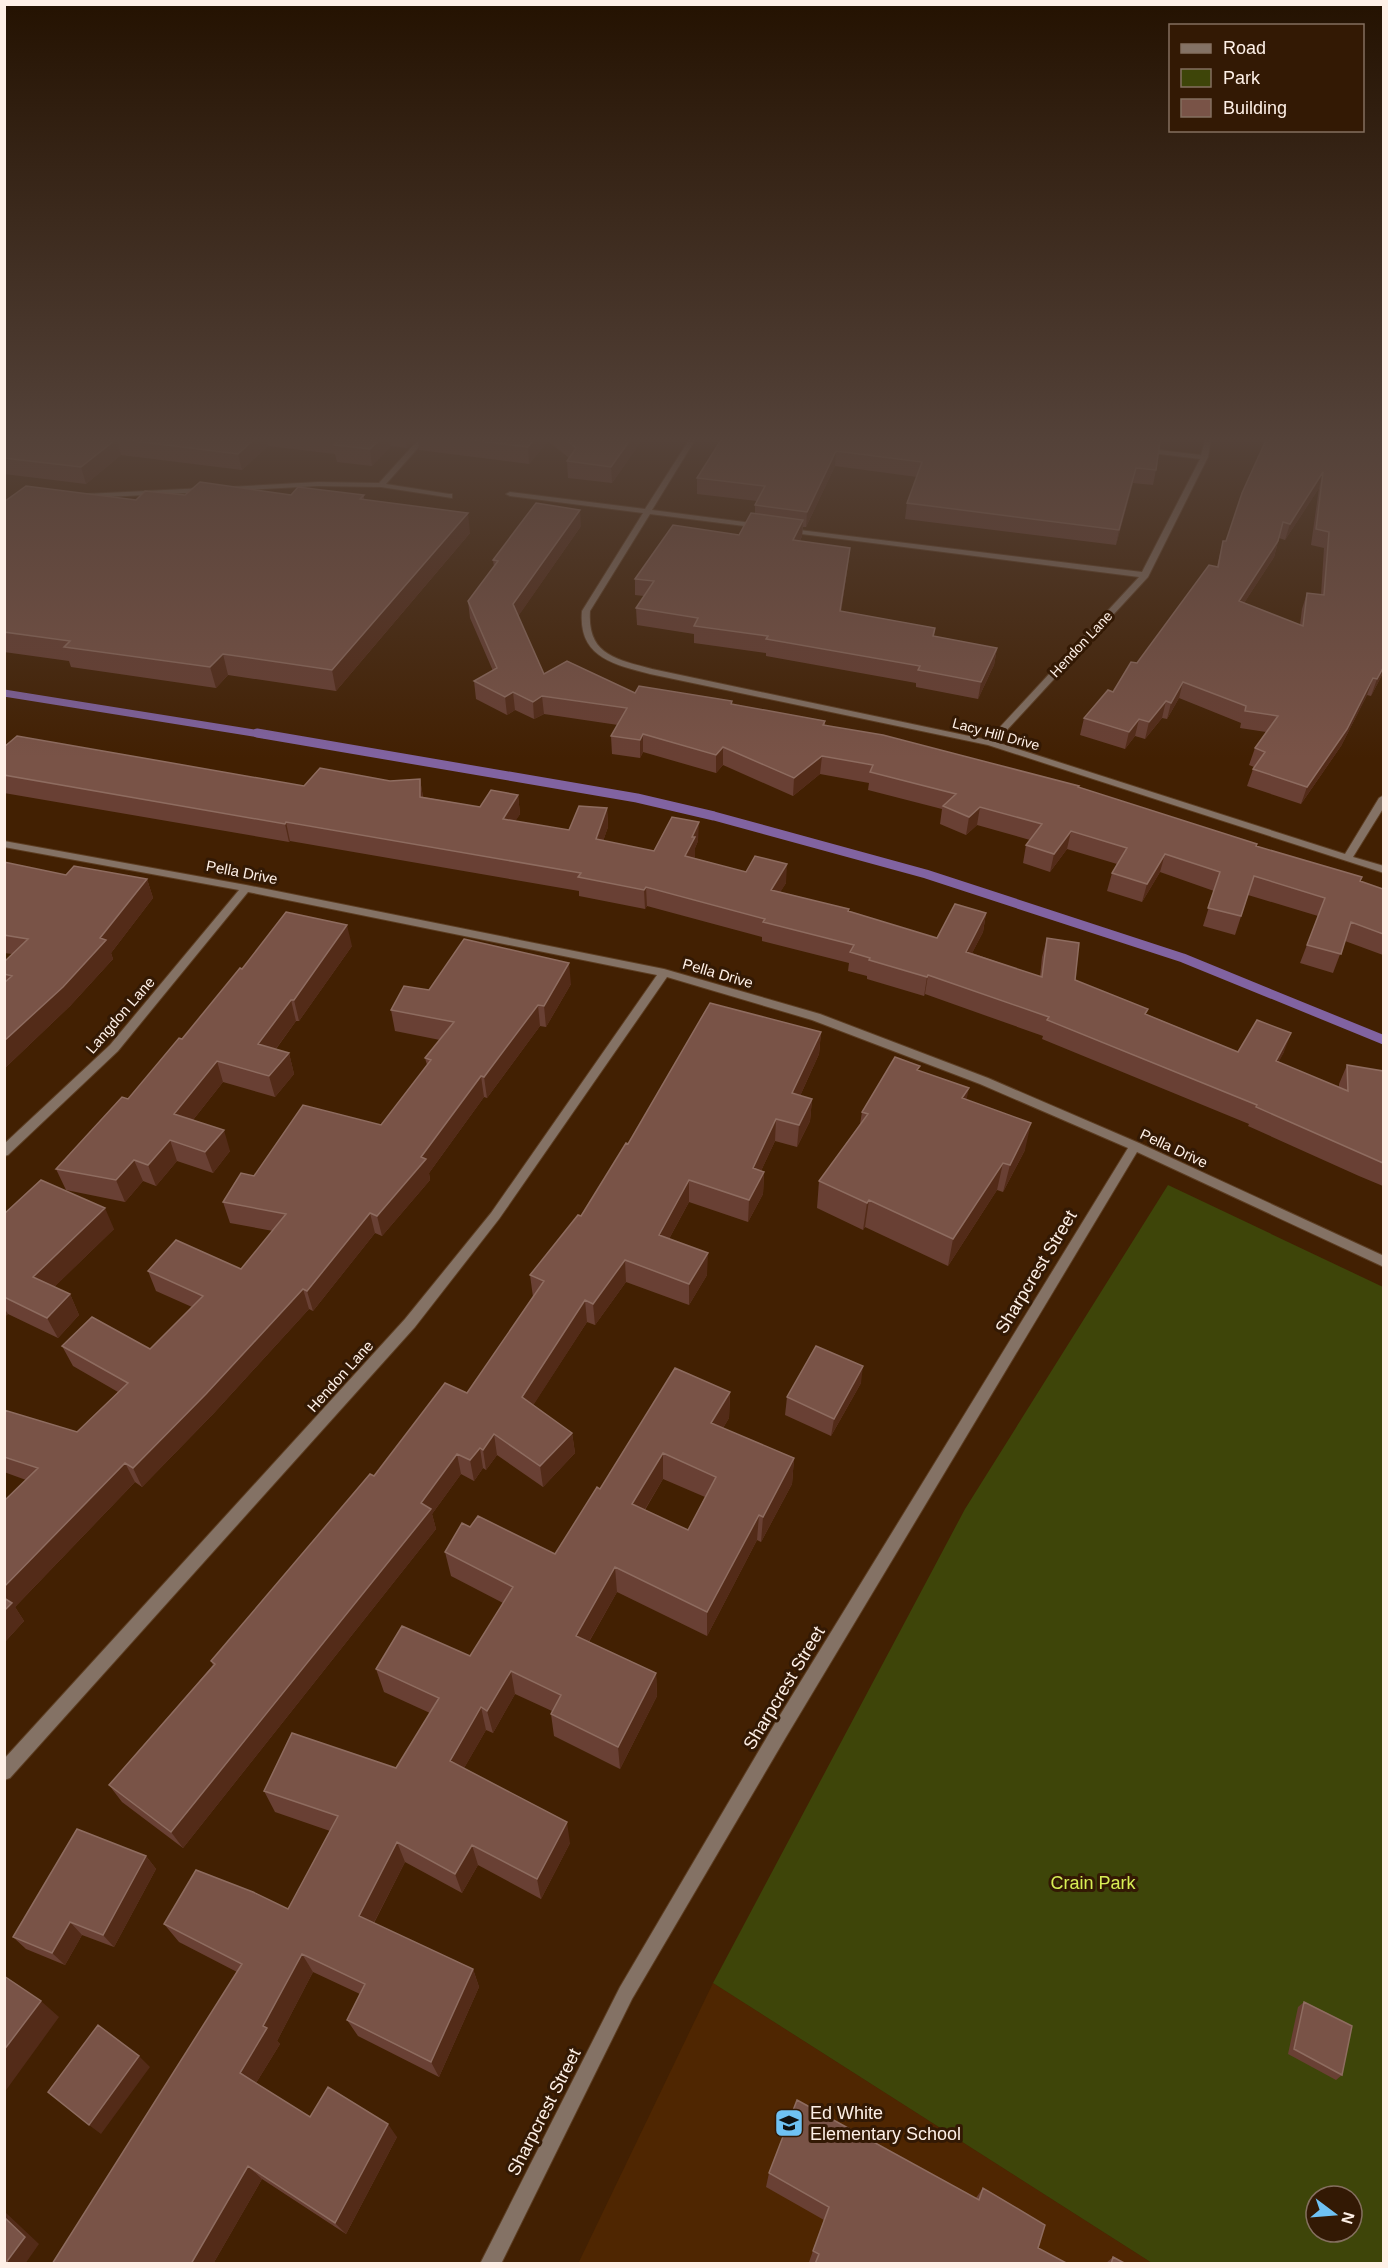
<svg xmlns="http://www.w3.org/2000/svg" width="1388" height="2268" font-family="Helvetica,sans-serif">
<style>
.built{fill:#4f2601}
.green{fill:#3e4509;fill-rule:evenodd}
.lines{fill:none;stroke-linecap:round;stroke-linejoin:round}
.stream-far1{stroke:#8163a1;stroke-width:7}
.stream{stroke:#8163a1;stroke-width:9}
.street-casing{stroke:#5c3d22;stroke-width:2}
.street{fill:#847265;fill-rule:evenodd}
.wall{fill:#694034;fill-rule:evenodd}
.shaded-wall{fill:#532b18}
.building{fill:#795347;stroke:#8e6c60;stroke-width:1.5;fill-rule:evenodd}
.labels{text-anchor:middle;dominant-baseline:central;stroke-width:6;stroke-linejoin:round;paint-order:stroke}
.far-street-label{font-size:14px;fill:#fef0e7;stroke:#331904}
.street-label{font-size:15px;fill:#fef0e7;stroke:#331904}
.near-street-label{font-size:18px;fill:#fef0e7;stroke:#331904}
.near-park-label{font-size:18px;fill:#d8ee55;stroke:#331904}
.near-poi-label{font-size:18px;fill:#fef0e7;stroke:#331904;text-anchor:start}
</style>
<rect width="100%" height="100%" fill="#422002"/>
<!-- built -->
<path class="built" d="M713 1983 1152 2263 578 2264Z"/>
<!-- green -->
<path class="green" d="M1168 1185 1383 1287V2263H1152L713 1983 965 1509ZM1316 2196H1352V2232H1316Z"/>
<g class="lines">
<!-- stream-far1 -->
<path class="stream-far1" d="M4 693 266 735"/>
<!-- stream -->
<path class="stream" d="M257 733 637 798 714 816 926 874 1183 958 1384 1040"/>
<!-- street casing -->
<g class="street-casing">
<path id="street" d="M418 440H425L386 484 449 494H452V498L381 487 318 486 229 491 225 489 229 487 318 482 379 483Z
M689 440H695L652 510 760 524 764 526 760 528 650 514 590 611C587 655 616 659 652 669L988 740 1139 577 786 532 782 530 783 528 1142 572 1200 459 1143 452 1139 450 1143 448 1201 455 1205 440H1211L1208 457 1148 577 996 742 1345 854 1379 798 1384 795V807L1353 857 1384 866V873L988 745 650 674C613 664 578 657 582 611L643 513 510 496 506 494 510 492 645 509Z
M205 488 209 490 208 492 85 498 81 496 85 494Z
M4 841 246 885 664 969 820 1014 988 1078 1139 1143 1384 1256V1267L1137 1152 786 1737 632 1999 501 2264H480L620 1987 774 1725 1128 1148 980 1084 812 1020 667 977 499 1219 415 1327 10 1778 4 1780V1759L405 1319 491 1213 657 975 248 892 118 1051 8 1155 4 1156V1144L110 1045 239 890 4 847Z"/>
</g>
<!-- street -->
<use href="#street" class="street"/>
</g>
<!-- wall -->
<path class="wall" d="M4 440H415L407 448 391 446 372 466 337 462 335 454 268 446 242 470 121 455 86 484 4 474Z
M418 440H642L612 483 568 478 567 461 569 458 548 441 529 464 419 450Z
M721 440H1159L1156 470 1153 485 1133 483 1116 545 905 519 907 503 917 477 835 466 806 527H803L802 536 800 541 850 548 848 564 841 611 935 628 934 636 997 648 994 665 978 699 916 687V683L766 656V653L694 643V634L637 625 636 608 644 596 635 595V579L739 535 755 514V505L757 501 697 494V478Z
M1265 440H1383V673L1371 696 1367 695 1341 746 1301 804 1247 786 1253 769 1254 767 1249 765 1255 748 1266 732 1240 728 1241 723 1179 698 1167 719 1162 718 1145 739 1135 736 1125 749 1080 735 1084 718 1113 692 1217 567 1223 541H1226L1264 445ZM1319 488 1311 545 1324 548 1321 595 1307 593 1302 609 1300 625 1244 603 1274 557 1279 538 1285 540Z
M185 495H364V499L470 533 336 691 228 675 216 688 71 667 69 661 4 652V502L136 500Z
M581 526 518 616 544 674 635 693 732 701V704L825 721V725L1079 787 1256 846 1383 889V955L1345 941 1333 973 1300 963 1318 916 1248 895 1235 935 1203 926 1214 891 1160 872 1142 902 1107 891 1112 873 1117 864 1067 849 1050 872 1023 863 1026 845 1030 840 977 825 966 835 940 824 942 809 868 790 869 783 820 774 793 796 723 765 716 773 643 752 640 758 612 754 611 736 618 725 544 714 534 719 515 710 507 715 476 699 474 681 493 671 470 618 468 601 494 567 493 560Z
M4 747 304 786 420 779 423 797 480 807 518 795 520 814 515 821 569 830 607 808 608 827 603 841 654 851 698 841 695 848V856L694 858 786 883 780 892 849 909V912L937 938 986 913 983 932 972 953 1040 977 1042 957 1047 938 1075 980 1146 1014 1238 1052H1284L1278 1062 1339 1088V1084L1347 1065 1383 1071V1186L1359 1176 1248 1126 1249 1124 1042 1039 1043 1036 925 994 924 996 867 979V976L848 971 849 963 762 941V937L647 906 645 909 579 896V891L290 841 289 842 4 793Z
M4 862 66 875 147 879 153 898 111 953 113 959 70 1006 4 1069V962L12 954 4 953Z
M352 946 299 1021H296L276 1049 289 1053 294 1074 275 1097 223 1082 193 1120 230 1151 213 1173 177 1161 156 1186 143 1181 125 1202 66 1190 56 1169 128 1099 182 1039 242 969Z
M571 984 546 1027 540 1026 487 1098 484 1097 429 1173 430 1180 382 1236 375 1233 313 1311 309 1309 214 1413 142 1487 135 1482 15 1607 24 1621 4 1643V1501L26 1480 4 1472V1410L77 1432 118 1392 73 1366 62 1346 150 1349 192 1307 156 1291 148 1271 241 1269 273 1231 230 1223 223 1202 254 1176 381 1125 427 1065 425 1058 440 1040 395 1031 391 1010 429 990Z
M821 1032 819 1054 800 1096 812 1099 810 1121 797 1147 775 1141 761 1171 764 1172 763 1194 748 1222 689 1202 669 1239 707 1275 689 1305 626 1282 595 1325 587 1322 533 1405 572 1433 575 1453 543 1487 497 1455 486 1470 483 1468 474 1481 461 1474 432 1514 436 1529 183 1848 122 1802 109 1785 213 1665 211 1661 374 1476 467 1393 533 1297 530 1275 581 1216 628 1144Z
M919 1070 966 1100 1025 1150 1003 1192 997 1190 948 1266 865 1227 863 1230 817 1208 819 1181 860 1124 862 1112Z
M4 1214 114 1229 54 1287 70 1294 79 1315 58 1338 8 1314 4 1317Z
M861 1383 831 1436 785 1415 787 1397Z
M730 1392 729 1418 723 1428 794 1458 792 1484 761 1542 757 1540 707 1636 617 1592 589 1642 656 1673 657 1696 620 1769 554 1736 551 1714 552 1711 515 1694 493 1733 486 1730 464 1768 570 1843 541 1899 478 1865 462 1893 405 1862 374 1923 473 1969 479 1987 439 2077 358 2036 347 2020 360 1994 313 1972 277 2041 280 2044 256 2083 310 2117 397 2137 346 2234 262 2179 213 2264 237 1972 179 1942 164 1924 288 1909 330 1831 275 1812 264 1791 396 1768 430 1713 384 1692 376 1669 470 1656 503 1603 451 1576 445 1552 470 1527 555 1554 600 1489ZM663 1479 705 1497 688 1530 645 1510Z
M146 1856 156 1869 114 1947 82 1935 65 1965 26 1949 13 1937Z
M1304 2002 1342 2075 1336 2080 1288 2054 1298 2007Z
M769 2173 976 2198 983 2188 1038 2248 1068 2264H811L809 2262 824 2220 766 2187Z
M1113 2257 1126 2264H1105Z"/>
<!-- shaded-wall -->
<path class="shaded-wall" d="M115 440H117L121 455 86 484 81 467Z
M253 440H267L268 446 242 470 238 454Z
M379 440H390L391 446 372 466 370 449Z
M406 440H415L407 448Z
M534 440H548V441L529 464 528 447Z
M630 440H642L612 483 611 467Z
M836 451 835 466 806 527 807 512Z
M1136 468 1133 483 1116 545 1119 530Z
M1323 472 1319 488 1285 540 1290 524Z
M580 510 581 526 515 621 513 604Z
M468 513 470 533 336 691 332 670Z
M803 520 802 536 792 556 793 540Z
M1278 541 1274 557 1235 617 1239 601Z
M850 548 848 564 839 628 840 611Z
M997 648 994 665 978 699 981 682Z
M223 654 228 675 216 688 210 667Z
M1383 668V673L1371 696 1377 679Z
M1373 678 1367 695 1341 746 1301 804 1307 787Z
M1183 682 1179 698 1167 719 1171 703Z
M513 692 515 710 507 715 505 697Z
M542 696 544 714 534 719 533 702Z
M1166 701 1162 718 1145 739 1149 722Z
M1139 719 1135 736 1125 749 1129 732Z
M643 734V752L640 758V740Z
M723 747V765L716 773V755Z
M822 756 820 774 793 796 794 778Z
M420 779 423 798 420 797Z
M518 795 520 814 505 838 503 819Z
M980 807 977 825 966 835 969 817Z
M607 808 608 827 597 858 596 839Z
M286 822 290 841 289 842 285 824Z
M699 822 698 841 695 848V856L685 875V856L692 837Z
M1071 831 1067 849 1050 872 1054 854Z
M1165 854 1160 872 1142 902 1147 884Z
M787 864 786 883 770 909 771 890Z
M147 879 153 898 111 953 113 959 70 1006 4 1069V1041L100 938Z
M646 887 647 906 645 909 644 890Z
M986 913 983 932 963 971 966 952Z
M347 925 352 946 299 1021 294 1000Z
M569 963 571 984 546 1027 544 1006Z
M928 975 925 994 924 996 927 977Z
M291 1000 296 1021 264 1065 258 1044Z
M538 1005 540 1026 487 1098 484 1077Z
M821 1032 819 1054 791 1116 792 1093Z
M1291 1033 1284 1052 1269 1080 1276 1061Z
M289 1053 294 1074 275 1097 269 1076Z
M217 1061 223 1082 181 1135 174 1114Z
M481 1076 484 1097 429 1173 430 1180 382 1236 377 1216Z
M969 1088 963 1115 962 1098Z
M812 1099 810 1121 797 1147 799 1125Z
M776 1119 775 1141 752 1190 753 1168Z
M1031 1123 1025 1150 1003 1192 1010 1165Z
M224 1130 230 1151 213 1173 205 1152Z
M170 1140 177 1161 156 1186 148 1165Z
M134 1160 143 1181 125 1202 116 1180Z
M1003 1163 997 1190 948 1266 953 1239Z
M764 1172 763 1194 748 1222 749 1200Z
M689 1180V1202L659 1257V1235Z
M869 1200 865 1227 863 1230 867 1203Z
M105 1208 114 1229 43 1298 33 1277Z
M370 1213 375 1233 313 1311 307 1291Z
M708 1253 707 1275 689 1305V1284Z
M625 1260 626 1282 595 1325 593 1304Z
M303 1289 309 1309 214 1413 142 1487 133 1468Z
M70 1294 79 1315 58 1338 47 1318Z
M585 1300 587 1322 525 1418 522 1397Z
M4 1308 8 1314 4 1317Z
M863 1366 861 1383 831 1436 834 1419Z
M730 1392 729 1418 711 1448V1423Z
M572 1433 575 1453 543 1487 540 1466Z
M494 1434 497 1455 486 1470 483 1450Z
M480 1448 483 1468 474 1481 470 1460Z
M663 1453V1479L633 1529 632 1504Z
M457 1454 461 1474 432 1514 436 1529 183 1848 171 1832 421 1503Z
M794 1458 792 1484 761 1542 763 1517Z
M125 1463 135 1482 15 1607 24 1621 4 1643V1587Z
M759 1515 757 1540 707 1636V1612Z
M615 1567 617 1592 579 1659 576 1636Z
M511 1671 515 1694 493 1733 487 1711Z
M656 1673 657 1696 620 1769 618 1747Z
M481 1707 486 1730 456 1782 450 1761Z
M567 1822 570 1843 541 1899 537 1879Z
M397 1842 405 1862 368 1934 359 1916Z
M472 1845 478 1865 462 1893 455 1874Z
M146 1856 156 1869 114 1947 103 1935Z
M70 1922 82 1935 65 1965 52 1953Z
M302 1954 313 1972 277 2041 280 2044 253 2088 240 2073 263 2026Z
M473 1969 479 1987 439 2077 431 2062Z
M41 2001 59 2017 4 2093V2050Z
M139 2056 150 2067 101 2134 89 2125Z
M388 2124 397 2137 346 2234 335 2223Z
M248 2166 262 2179 213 2264H191Z
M4 2211 39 2244 25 2264H5Z"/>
<!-- building -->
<path class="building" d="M4 440H115L81 467 4 458Z
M126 440H253L238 454Z
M339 440H379L370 449 334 445Z
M471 440H534L528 447Z
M566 440H630L611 467 567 461 576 448Z
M721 440H1152L1160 441 1156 470 1136 468 1119 530 907 503 922 462 836 451 807 512 755 505 765 486 697 478Z
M1266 440H1383V668L1377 679 1373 678 1347 729 1307 787 1253 769 1265 752 1255 748 1278 716 1245 711 1246 706 1183 682 1171 703 1166 701 1149 722 1139 719 1129 732 1084 718 1108 690 1113 692 1131 662 1137 663 1209 565 1218 567 1223 541H1226L1242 493ZM1323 472 1316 529 1329 532 1324 595 1307 593 1303 626 1239 601 1278 541 1283 522 1290 524Z
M200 482 291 495 298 487 364 495 360 499 468 513 332 670 223 654 210 667 64 647 70 641 4 632V502L26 486 136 500 145 491 185 495Z
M536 503 580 510 513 604 544 674 567 661 635 693 639 686 732 701 731 704 825 721 823 725 883 735 1079 786 1078 787 1257 844 1256 846 1362 877 1360 881 1383 889V934L1351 922 1341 954 1307 945 1325 898 1254 876 1241 916 1208 908 1220 872 1165 854 1147 884 1112 873 1127 848 1071 831 1054 854 1026 845 1042 824 980 807 969 817 943 806 956 794 870 772 873 765 822 756 794 778 723 747 716 755 643 734 640 740 611 736 627 708 542 696 533 702 513 692 505 697 474 681 497 668 468 601 498 561 493 560Z
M751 513 803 520 793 540 850 548 840 611 935 628 933 636 997 648 981 682 918 670 920 666 766 639 768 636 694 626 698 618 636 608 654 581 635 579 673 525 739 535Z
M17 736 304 786 320 768 390 781 420 779V797L480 807 491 790 518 795 503 819 569 830 579 806 607 808 596 839 654 851 672 817 699 822 692 837H695L685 856 746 872 755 856 787 864 771 890 849 909 848 911 937 938 955 904 986 913 966 952 1042 977 1047 938 1079 943 1075 980 1148 1009 1145 1014 1238 1052 1257 1020 1291 1033 1276 1061 1348 1091 1347 1065 1383 1071V1163L1256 1107 1257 1105 1047 1020 1049 1017 928 975 927 977 869 960 870 958 850 952 854 945 763 922 765 919 646 887 644 890 578 877 581 873 286 822 285 824 4 775V747Z
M4 862 66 875 74 866 147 879 100 938 106 940 63 987 4 1041V983L12 976 4 974V962L28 939 4 935Z
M286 912 347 925 294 1000H291L258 1044 289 1053 269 1076 217 1061 174 1114 224 1130 205 1152 170 1140 148 1165 134 1160 116 1180 56 1169 122 1097 128 1099 179 1038 182 1039 240 968 242 969Z
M464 939 569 963 544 1006 538 1005 484 1077 481 1076 421 1157 426 1159 377 1216 370 1213 307 1291 303 1289 206 1394 133 1468 125 1463 4 1587V1501L38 1468 4 1457V1410L77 1432 128 1383 62 1346 92 1317 150 1349 203 1296 148 1271 176 1240 241 1269 286 1214 223 1202 241 1173 254 1176 303 1105 381 1125 431 1060 425 1058 454 1022 391 1010 404 986 429 990Z
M710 1003 821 1032 792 1093 812 1099 799 1125 776 1119 753 1168 764 1172 749 1200 689 1180 659 1235 708 1253 689 1284 625 1260 593 1304 585 1300 522 1397 572 1433 540 1466 494 1434 483 1450 480 1448 470 1460 457 1454 421 1503 431 1509 171 1832 109 1785 215 1664 211 1661 370 1474 374 1476 445 1383 467 1393 544 1281 530 1275 578 1215 581 1216 626 1143 628 1144Z
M895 1057 920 1066 917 1070 969 1088 962 1098 1031 1123 1010 1165 1003 1163 953 1239 869 1200 867 1203 819 1181 868 1114 862 1112Z
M41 1180 105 1208 33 1277 70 1294 47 1318 4 1297V1214Z
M816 1346 863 1366 834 1419 787 1397Z
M675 1368 730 1392 711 1423 794 1458 763 1517 759 1515 707 1612 615 1567 576 1636 656 1673 618 1747 551 1714 561 1695 511 1671 487 1711 481 1707 450 1761 567 1822 537 1879 472 1845 455 1874 397 1842 359 1916 473 1969 431 2062 347 2020 365 1984 302 1954 263 2026 267 2028 240 2073 310 2117 328 2087 388 2124 335 2223 248 2166 191 2264H52L242 1964 164 1924 196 1870 253 1892 288 1909 338 1816 264 1791 292 1733 396 1768 439 1698 376 1669 402 1626 470 1656 513 1587 445 1552 462 1523 470 1527 478 1516 555 1554 597 1487 600 1489ZM663 1453 716 1477 688 1530 632 1504Z
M4 1598 12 1603 4 1611Z
M77 1829 146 1856 103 1935 70 1922 52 1953 13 1937Z
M4 1976 41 2001 4 2050Z
M1304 2002 1352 2026 1342 2075 1294 2049Z
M98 2025 139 2056 89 2125 48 2092Z
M797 2100 979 2200 983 2188 1045 2225 1038 2248 1068 2264H815L819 2254 813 2251 829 2207 769 2173Z
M4 2217 25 2237 5 2264H4Z
M1113 2257 1126 2264H1111Z"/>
<!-- sky -->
<linearGradient id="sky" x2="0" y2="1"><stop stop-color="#241201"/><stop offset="0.58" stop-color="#544239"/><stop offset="1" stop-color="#544239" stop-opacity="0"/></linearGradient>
<rect width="1388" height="758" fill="url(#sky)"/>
<!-- icons -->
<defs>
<g id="school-square" transform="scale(1.5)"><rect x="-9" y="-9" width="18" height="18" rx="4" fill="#6fc2f4" stroke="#331904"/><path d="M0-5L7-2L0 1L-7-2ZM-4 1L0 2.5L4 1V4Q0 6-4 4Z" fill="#111"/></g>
</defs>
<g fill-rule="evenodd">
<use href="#school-square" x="789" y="2123"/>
</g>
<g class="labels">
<!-- far-street labels -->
<g class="far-street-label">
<text transform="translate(1081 644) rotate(-47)">Hendon Lane</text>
<text transform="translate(996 734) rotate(15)">Lacy Hill Drive</text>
</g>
<!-- street labels -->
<g class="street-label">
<text transform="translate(242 872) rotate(11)">Pella Drive</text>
<text transform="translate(718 973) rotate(16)">Pella Drive</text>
<text transform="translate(120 1015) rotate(-49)">Langdon Lane</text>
<text transform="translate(1174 1148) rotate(25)">Pella Drive</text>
<text transform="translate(340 1376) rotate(-48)">Hendon Lane</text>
</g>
<!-- near-street labels -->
<g class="near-street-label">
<text transform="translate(1036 1272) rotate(-59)">Sharpcrest Street</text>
<text transform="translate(784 1688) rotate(-59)">Sharpcrest Street</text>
<text transform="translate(544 2112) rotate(-63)">Sharpcrest Street</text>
</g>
<!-- near-park labels -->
<g class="near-park-label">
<text x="1093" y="1883">Crain Park</text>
</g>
<!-- near-poi labels -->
<g class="near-poi-label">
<text x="810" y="2113">Ed White<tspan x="810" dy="21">Elementary School</tspan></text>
</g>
</g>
<!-- border -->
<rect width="1388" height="2268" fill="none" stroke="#fef0e7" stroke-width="12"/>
<!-- legend -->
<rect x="1169" y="24" width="195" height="108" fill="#331904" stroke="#846f5f" stroke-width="1.5"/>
<rect x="1181" y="44" width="30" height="9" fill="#847265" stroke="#846f5f" stroke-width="1.5"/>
<text x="1223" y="54" font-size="18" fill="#fef0e7">Road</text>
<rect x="1181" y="69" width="30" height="18" fill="#3e4509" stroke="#846f5f" stroke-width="1.5"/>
<text x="1223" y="84" font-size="18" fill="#fef0e7">Park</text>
<rect x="1181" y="99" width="30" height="18" fill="#795347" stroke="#846f5f" stroke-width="1.5"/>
<text x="1223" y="114" font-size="18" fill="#fef0e7">Building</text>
<!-- north arrow -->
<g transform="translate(1334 2214) rotate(106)"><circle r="28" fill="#331904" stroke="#846f5f" stroke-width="1.5"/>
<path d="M0-4.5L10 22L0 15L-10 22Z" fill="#6fc2f4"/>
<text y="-9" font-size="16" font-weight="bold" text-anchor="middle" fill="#fef0e7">N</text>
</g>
</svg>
